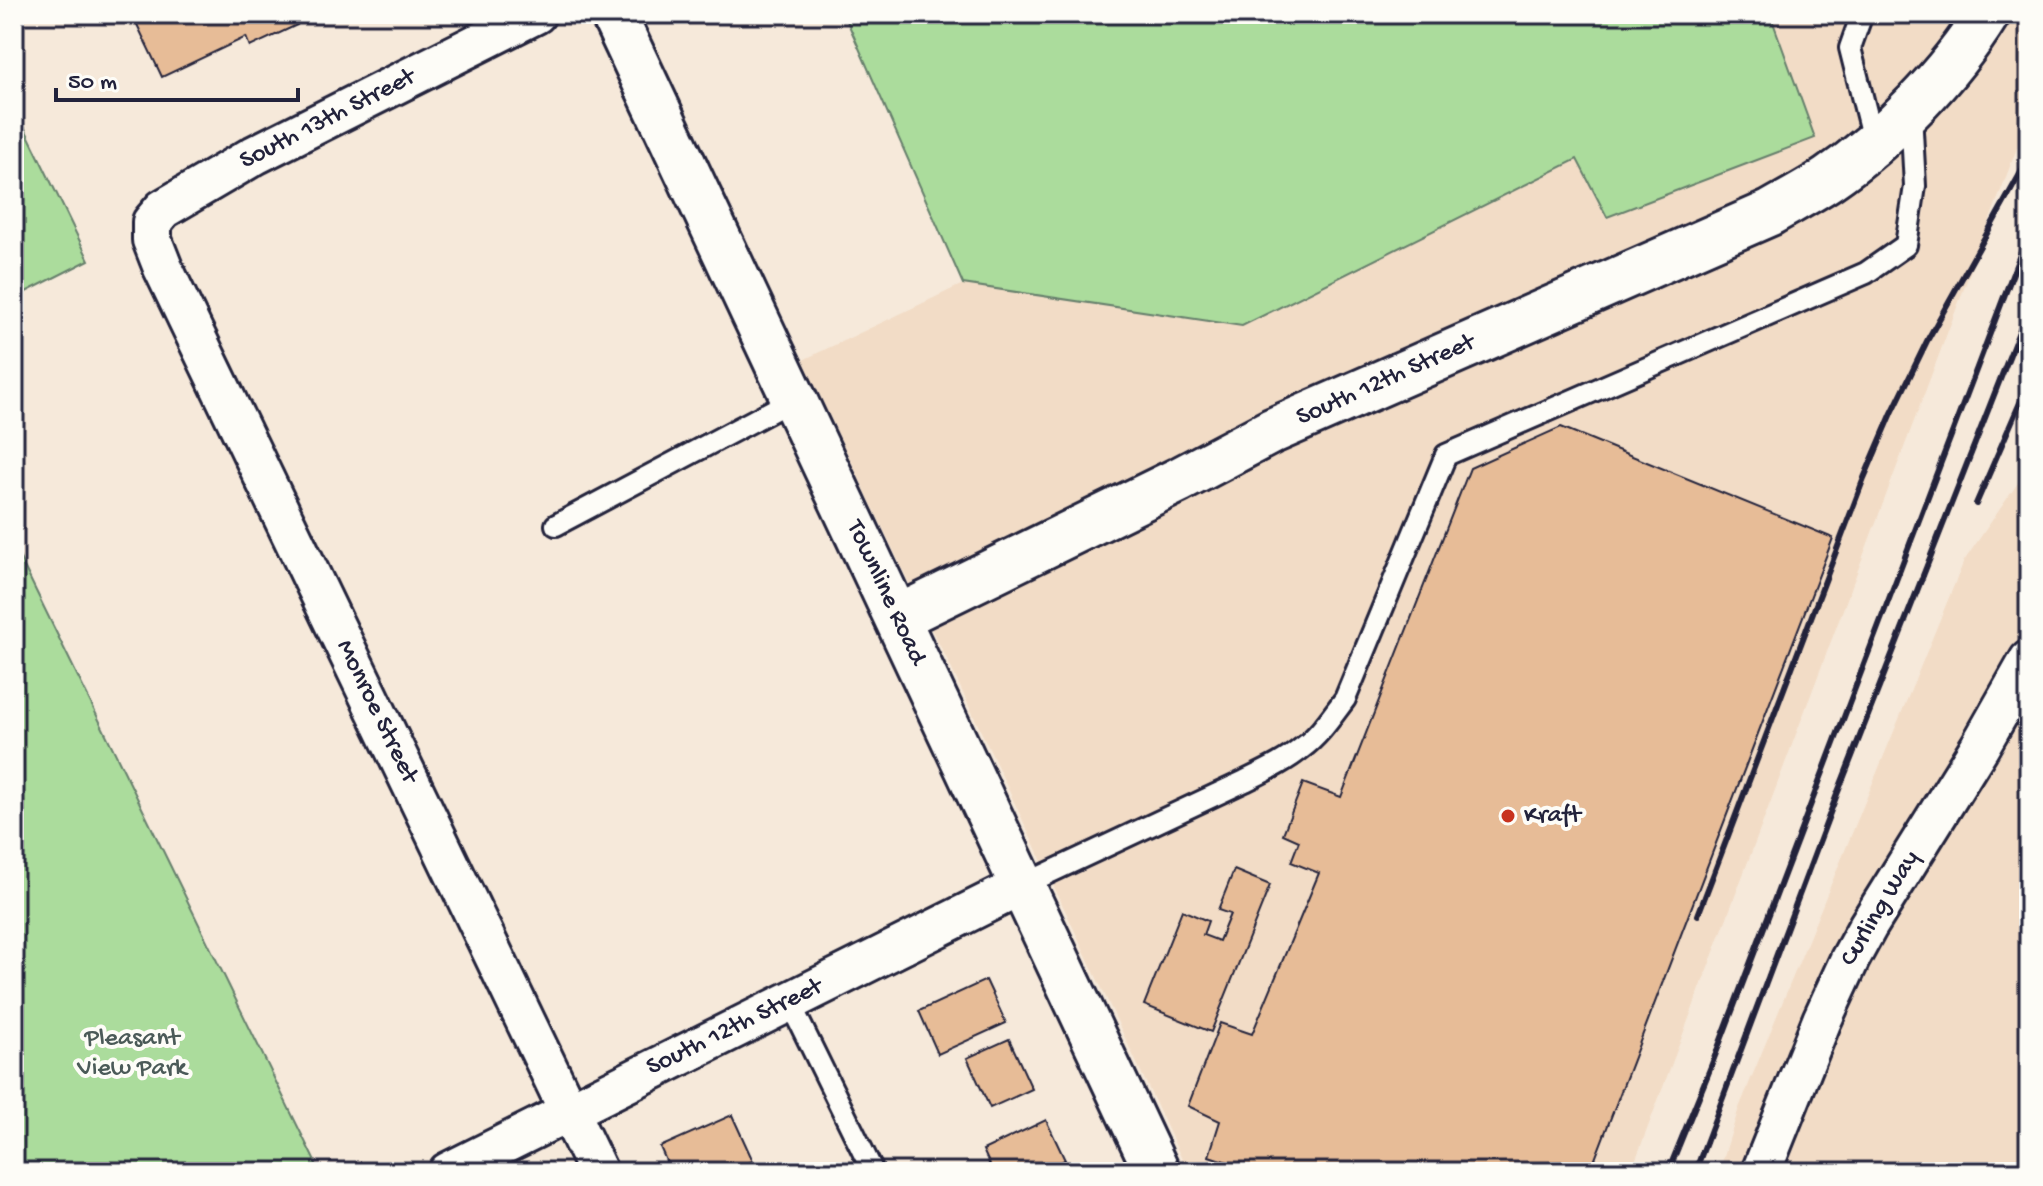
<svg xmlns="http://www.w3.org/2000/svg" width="2043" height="1186" font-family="'Gochi Hand',sans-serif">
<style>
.built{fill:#f2dcc6}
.green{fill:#abdc9c;stroke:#667f6c;stroke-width:2}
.building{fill:#e7bc97;stroke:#22223b;stroke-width:2}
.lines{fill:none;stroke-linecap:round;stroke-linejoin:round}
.lane-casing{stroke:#22223b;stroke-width:26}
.street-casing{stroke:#22223b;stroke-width:44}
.secondary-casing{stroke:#22223b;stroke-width:50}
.lane{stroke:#fdfcf7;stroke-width:20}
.street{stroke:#fdfcf7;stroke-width:38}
.secondary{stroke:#fdfcf7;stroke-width:44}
.rail{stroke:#22223b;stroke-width:6}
.poi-dot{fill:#c8321e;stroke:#fdfcf7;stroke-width:3}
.labels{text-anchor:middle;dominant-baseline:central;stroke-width:8;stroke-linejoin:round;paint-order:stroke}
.street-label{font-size:26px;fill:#22223b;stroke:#fdfcf7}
.poi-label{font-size:26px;fill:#22223b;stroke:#fdfcf7;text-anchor:start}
.park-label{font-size:26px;fill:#4b5a58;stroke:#fdfcf7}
</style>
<rect width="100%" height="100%" fill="#f6e9da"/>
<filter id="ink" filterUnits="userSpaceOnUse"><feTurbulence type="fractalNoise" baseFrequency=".0125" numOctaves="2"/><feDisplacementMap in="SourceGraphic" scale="16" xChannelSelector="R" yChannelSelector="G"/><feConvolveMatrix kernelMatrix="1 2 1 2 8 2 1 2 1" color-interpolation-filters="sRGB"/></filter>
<g filter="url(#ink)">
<!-- built -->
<path class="built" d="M1770 14H2029V116L1631 1172H1188L947 659 929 625 803 360 963 284 1242 326 1577 158 1815 138Z
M2029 467V1172H1719L1739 1108 1964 561Z"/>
<!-- green -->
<path class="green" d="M844 14H1770L1815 138 1607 217 1577 159 1242 326 963 284Z
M14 106 89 260 14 298Z
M14 546 320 1172H14Z"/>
<!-- building -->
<path class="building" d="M132 14H292L297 25 250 47 246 37 162 77Z
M1561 427 1833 538 1590 1172H1258L1209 1156 1220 1121 1188 1106 1220 1023 1252 1034 1319 873 1291 862 1299 841 1283 834 1303 783 1341 797 1470 468Z
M1234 870 1270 885 1211 1032 1144 1005 1182 910 1208 921 1203 935 1219 941 1230 914 1218 910Z
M986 980 1006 1023 938 1054 919 1011Z
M1009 1039 1032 1089 990 1108 967 1058Z
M732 1115 753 1161 728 1172H671L660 1147Z
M1046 1120 1065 1160 1040 1172H993L983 1150Z"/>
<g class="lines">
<!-- lane casing -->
<g class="lane-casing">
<path id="lane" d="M1862 14 1850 48 1874 144
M556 525 794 399
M1023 885 1245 781C1265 771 1285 762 1302 748 1319 736 1332 716 1345 699L1446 455 1866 273 1906 245 1915 186 1911 113
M789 1001 873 1172"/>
</g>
<!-- street casing -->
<g class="street-casing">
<path id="street" d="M536 14 255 155 163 209 152 222V240L163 268 598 1172
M448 1172 1023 885
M1761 1172 1822 1020 1850 959 1868 926 1979 748 2029 660"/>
</g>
<!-- secondary casing -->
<g class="secondary-casing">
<path id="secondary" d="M613 14 1157 1172
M897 618 1179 480 1272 431 1770 213C1789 202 1810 191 1828 179 1887 139 1950 74 1987 14"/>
</g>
<!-- lane -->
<use href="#lane" class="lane"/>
<!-- street -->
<use href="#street" class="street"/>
<!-- secondary -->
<use href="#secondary" class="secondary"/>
<!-- rail -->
<path class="rail" d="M1976 504 2029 382
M1698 915 1864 478 1892 413 1928 339 2029 158
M1668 1172 1710 1069 2029 231
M1695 1172 1836 797 2029 306"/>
</g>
</g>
<!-- markers -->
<circle class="poi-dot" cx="1508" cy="816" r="8"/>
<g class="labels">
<!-- street labels -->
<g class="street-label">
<text transform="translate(328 120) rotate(-27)">South 13th Street</text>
<text transform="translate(1386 381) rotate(-24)">South 12th Street</text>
<text transform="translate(885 593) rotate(65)">Townline Road</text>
<text transform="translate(376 712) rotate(64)">Monroe Street</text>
<text transform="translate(1881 909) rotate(-59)">Curling Way</text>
<text transform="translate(735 1028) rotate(-26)">South 12th Street</text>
</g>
<!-- poi labels -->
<g class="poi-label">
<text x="1524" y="816">Kraft</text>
</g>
<!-- park labels -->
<g class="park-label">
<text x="132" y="1039">Pleasant<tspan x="132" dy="30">View Park</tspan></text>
</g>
</g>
<!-- margin -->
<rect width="2043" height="1186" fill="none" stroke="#fdfcf7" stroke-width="48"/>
<rect x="24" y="24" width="1995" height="1138" fill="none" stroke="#22223b" stroke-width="3" filter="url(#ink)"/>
<!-- scale -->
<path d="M56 88v12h242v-12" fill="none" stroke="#22223b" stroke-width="4"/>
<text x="68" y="88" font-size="24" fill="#22223b" stroke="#fdfcf7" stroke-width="6" paint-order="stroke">50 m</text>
</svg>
